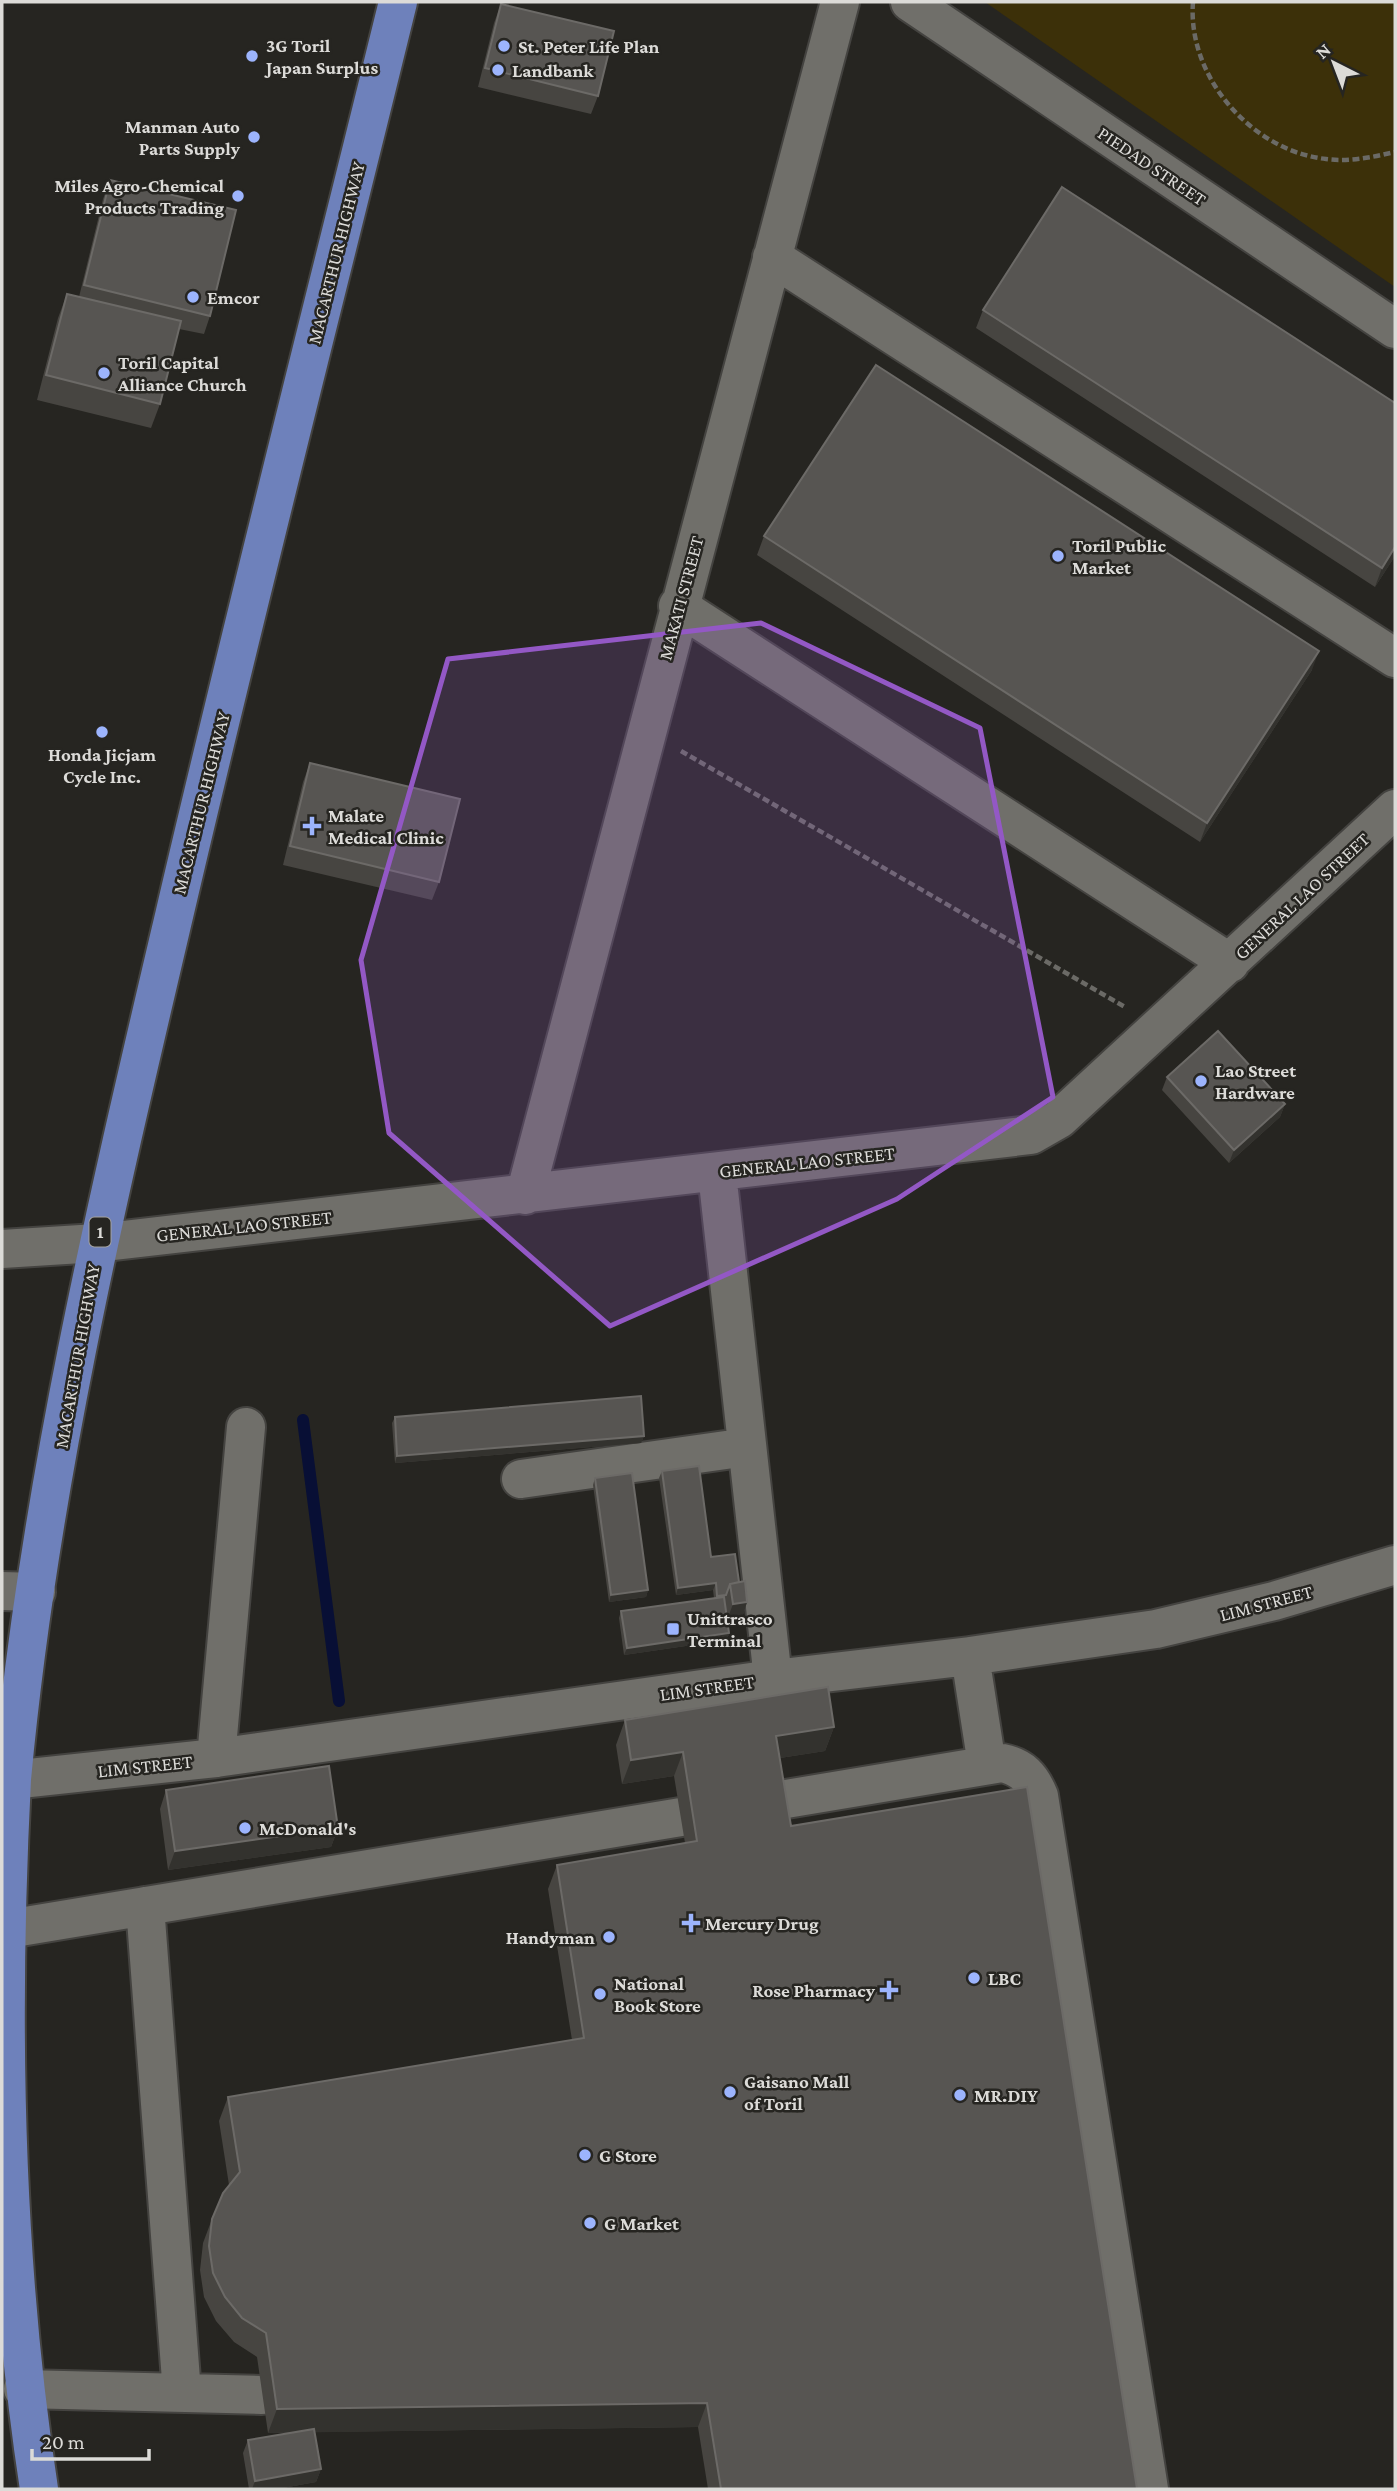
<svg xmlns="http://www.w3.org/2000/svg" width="1397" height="2491" font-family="'Crimson Pro',serif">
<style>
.green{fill:#3c3009}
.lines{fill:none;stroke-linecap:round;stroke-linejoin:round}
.stream{stroke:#080f35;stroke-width:12}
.minor-casing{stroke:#444340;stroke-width:42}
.highway-casing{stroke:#444340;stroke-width:42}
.path{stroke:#6b6a66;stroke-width:4.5;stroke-dasharray:7 3.5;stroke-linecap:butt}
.minor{stroke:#706f6a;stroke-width:38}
.highway{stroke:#6e81bb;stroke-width:38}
.wall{fill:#474541}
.shaded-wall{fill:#33322e}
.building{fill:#575552;stroke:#6c6a67;stroke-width:2}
.marked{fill:#9358c5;fill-opacity:0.2;stroke:#9358c5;stroke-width:5;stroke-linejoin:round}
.poi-dot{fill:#9cb4fd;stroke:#262521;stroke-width:2.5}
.labels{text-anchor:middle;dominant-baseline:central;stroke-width:5;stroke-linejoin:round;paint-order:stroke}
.shield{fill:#262521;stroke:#a5a4a1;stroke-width:2}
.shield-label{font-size:18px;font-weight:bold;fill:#dcdbd8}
.poi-label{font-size:19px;font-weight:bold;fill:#dcdbd8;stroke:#262521;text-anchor:start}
.street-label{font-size:19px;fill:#dcdbd8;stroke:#262521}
</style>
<rect width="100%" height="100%" fill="#262521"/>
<!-- green -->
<path class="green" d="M985 2H1395V287Z"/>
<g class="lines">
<!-- stream -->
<path class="stream" d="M303 1420 339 1701"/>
<!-- minor casing -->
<g class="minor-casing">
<path id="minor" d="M910 2 1395 329
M772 257 1395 658
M678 606 1230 963
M717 1173 773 1679
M525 1195 840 2
M2 1249 97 1243 1031 1135 1059 1119 1395 809
M521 1479 747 1447
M2 1591 36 1592
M970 1656 987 1765
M216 1758 246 1427
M11 1780 216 1758 773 1679 970 1656 1156 1629 1274 1601 1395 1565
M774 1801 1002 1763C1022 1767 1031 1777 1039 1796L1149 2489
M145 1906 182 2393
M2 1930 681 1817
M23 2389 262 2395"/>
</g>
<!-- highway casing -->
<g class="highway-casing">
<path id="highway" d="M39 2489C3 2256 0 2014 12 1779 39 1487 107 1201 174 916 245 611 323 307 398 2"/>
</g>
<!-- path -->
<path class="path" d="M1193 2C1187 77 1252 151 1326 159 1350 162 1373 157 1395 152
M681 751 1125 1007"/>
<!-- minor -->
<use href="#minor" class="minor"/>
<!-- highway -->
<use href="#highway" class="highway"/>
</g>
<!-- wall -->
<path class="wall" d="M501 4 598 96 591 114 478 87 494 23Z
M110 180 210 316 204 334 179 329 160 404 151 428 37 400 58 318 67 294 79 297 103 199Z
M983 310 1395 403V556L1375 587 976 328Z
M764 536 1312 670 1200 842 757 555Z
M310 763 439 882 432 900 283 865 303 782Z
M1167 1077 1285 1104 1280 1117 1229 1163 1162 1090Z
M395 1417 644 1436 641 1443 395 1463 392 1423Z
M662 1471 711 1557 739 1582 747 1602 741 1621 728 1623 729 1633 727 1640 624 1655 619 1618 621 1611 714 1598 713 1590 676 1595 659 1478Z
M595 1478 648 1590 646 1597 609 1602 593 1485Z
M625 1720 834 1727 825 1751 780 1758 791 1826 1137 2489H708L698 2427 315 2432 321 2469 316 2482 277 2489H249L243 2453 248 2440 293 2433H268L257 2357 234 2342 216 2321 204 2297 200 2270 203 2243 212 2219 229 2185 219 2121 228 2097 572 2040 548 1889 557 1865 685 1843 674 1776 622 1784 616 1745Z
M166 1790 338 1828 331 1847 168 1870 160 1809Z"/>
<!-- shaded-wall -->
<path class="shaded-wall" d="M1395 547V556L1375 587 1382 568Z
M1319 651 1312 670 1200 842 1207 823Z
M1285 1104 1280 1117 1229 1163 1234 1150Z
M644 1436 641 1443 395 1463 397 1456Z
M716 1583 713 1590 676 1595 678 1588Z
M648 1590 646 1597 609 1602 611 1595Z
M747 1602 741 1621 726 1623 733 1604Z
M729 1633 727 1640 624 1655 627 1648Z
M834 1727 825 1751 767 1760 776 1736Z
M683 1752 674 1776 622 1784 631 1760Z
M338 1828 331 1847 168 1870 175 1851Z
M707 2403 698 2427 268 2433 277 2409Z
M321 2469 316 2482 277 2489H252L255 2481Z"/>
<!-- building -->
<path class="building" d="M501 4 614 31 598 96 485 68Z
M110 180 236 210 210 316 84 285Z
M1062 187 1395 403V547L1382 568 983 310Z
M67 294 181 321 160 404 46 375Z
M876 365 1319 651 1207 823 764 536Z
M310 763 460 799 439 882 290 846Z
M1218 1031 1285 1104 1234 1150 1167 1077Z
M641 1396 644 1436 397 1456 395 1417Z
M699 1466 711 1557 735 1554 739 1582 730 1584 726 1595 717 1596 716 1583 678 1588 662 1471Z
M632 1473 648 1590 611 1595 595 1478Z
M745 1581 747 1602 733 1604 730 1584Z
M724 1597 729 1633 627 1648 621 1611Z
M828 1687 834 1727 776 1736 791 1826 1027 1787 1137 2489H721L707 2403 277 2409 266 2333 242 2318 225 2297 213 2273 209 2246 212 2219 223 2193 240 2172 228 2097 584 2038 557 1865 697 1841 683 1752 631 1760 625 1720Z
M329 1766 338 1828 175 1851 166 1790Z
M314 2429 321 2469 255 2481 248 2440Z"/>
<!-- marked area -->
<path class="marked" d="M761 623 980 728 1053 1097 897 1199 610 1326 389 1133 361 960 448 659Z"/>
<!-- markers -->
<g class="poi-dot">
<circle cx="504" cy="46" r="7"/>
<circle cx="252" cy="56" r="7"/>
<circle cx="498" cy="70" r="7"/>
<circle cx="254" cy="137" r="7"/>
<circle cx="238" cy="196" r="7"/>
<circle cx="193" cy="297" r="7"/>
<circle cx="104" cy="373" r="7"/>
<circle cx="1058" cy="556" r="7"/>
<circle cx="102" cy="732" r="7"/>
<path d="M308.5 815.5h7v7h7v7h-7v7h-7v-7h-7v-7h7z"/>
<circle cx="1201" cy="1081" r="7"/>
<rect x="666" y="1622" width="14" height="14" rx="3.5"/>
<circle cx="245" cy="1828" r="7"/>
<path d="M687.5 1912.5h7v7h7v7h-7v7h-7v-7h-7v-7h7z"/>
<circle cx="609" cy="1937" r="7"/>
<circle cx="974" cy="1978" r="7"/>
<path d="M885.5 1979.5h7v7h7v7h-7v7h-7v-7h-7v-7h7z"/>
<circle cx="600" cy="1994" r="7"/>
<circle cx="730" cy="2092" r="7"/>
<circle cx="960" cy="2095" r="7"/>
<circle cx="585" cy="2155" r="7"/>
<circle cx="590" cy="2223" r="7"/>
</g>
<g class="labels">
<!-- shield labels -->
<rect class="shield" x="89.5" y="1217.5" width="21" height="29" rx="5"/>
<g class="shield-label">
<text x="100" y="1232">1</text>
</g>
<!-- poi labels -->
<g class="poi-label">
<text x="266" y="45">3G Toril<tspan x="266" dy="22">Japan Surplus</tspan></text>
<text x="518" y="46">St. Peter Life Plan</text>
<text x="512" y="70">Landbank</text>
<text x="240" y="126" text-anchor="end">Manman Auto<tspan x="240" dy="22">Parts Supply</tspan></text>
<text x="224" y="185" text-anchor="end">Miles Agro-Chemical<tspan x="224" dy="22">Products Trading</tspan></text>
<text x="207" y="297">Emcor</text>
<text x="118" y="362">Toril Capital<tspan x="118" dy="22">Alliance Church</tspan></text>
<text x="1072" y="545">Toril Public<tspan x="1072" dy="22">Market</tspan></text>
<text x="102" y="754" text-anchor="middle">Honda Jicjam<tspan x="102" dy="22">Cycle Inc.</tspan></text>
<text x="328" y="815">Malate<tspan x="328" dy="22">Medical Clinic</tspan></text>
<text x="1215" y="1070">Lao Street<tspan x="1215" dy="22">Hardware</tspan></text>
<text x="687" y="1618">Unittrasco<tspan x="687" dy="22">Terminal</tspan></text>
<text x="259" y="1828">McDonald's</text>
<text x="705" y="1923">Mercury Drug</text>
<text x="595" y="1937" text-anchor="end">Handyman</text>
<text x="988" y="1978">LBC</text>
<text x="614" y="1983">National<tspan x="614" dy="22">Book Store</tspan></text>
<text x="875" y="1990" text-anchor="end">Rose Pharmacy</text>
<text x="744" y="2081">Gaisano Mall<tspan x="744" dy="22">of Toril</tspan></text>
<text x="974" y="2095">MR.DIY</text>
<text x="599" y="2155">G Store</text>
<text x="604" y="2223">G Market</text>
</g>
<!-- street labels -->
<g class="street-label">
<text transform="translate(1152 166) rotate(34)">PIEDAD STREET</text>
<text transform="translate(336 253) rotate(-76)">MACARTHUR HIGHWAY</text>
<text transform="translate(681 598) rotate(-75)">MAKATI STREET</text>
<text transform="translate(201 803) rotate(-76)">MACARTHUR HIGHWAY</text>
<text transform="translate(1302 896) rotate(-43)">GENERAL LAO STREET</text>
<text transform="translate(807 1162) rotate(-6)">GENERAL LAO STREET</text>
<text transform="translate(244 1226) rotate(-6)">GENERAL LAO STREET</text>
<text transform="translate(77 1356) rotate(-80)">MACARTHUR HIGHWAY</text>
<text transform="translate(1266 1603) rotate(-15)">LIM STREET</text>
<text transform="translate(707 1688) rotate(-8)">LIM STREET</text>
<text transform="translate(145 1766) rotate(-6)">LIM STREET</text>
</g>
</g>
<!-- border -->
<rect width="1397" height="2491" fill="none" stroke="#dcdbd8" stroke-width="7"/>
<!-- north arrow -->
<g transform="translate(1334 63) rotate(318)" stroke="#262521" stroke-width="5" paint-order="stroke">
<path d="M0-5L12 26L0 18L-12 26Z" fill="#dcdbd8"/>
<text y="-10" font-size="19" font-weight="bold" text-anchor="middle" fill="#dcdbd8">N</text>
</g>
<!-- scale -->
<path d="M32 2449v10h117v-10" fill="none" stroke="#dcdbd8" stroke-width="3.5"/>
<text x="42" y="2449" font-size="21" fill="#dcdbd8" stroke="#262521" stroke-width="5" paint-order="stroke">20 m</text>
</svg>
